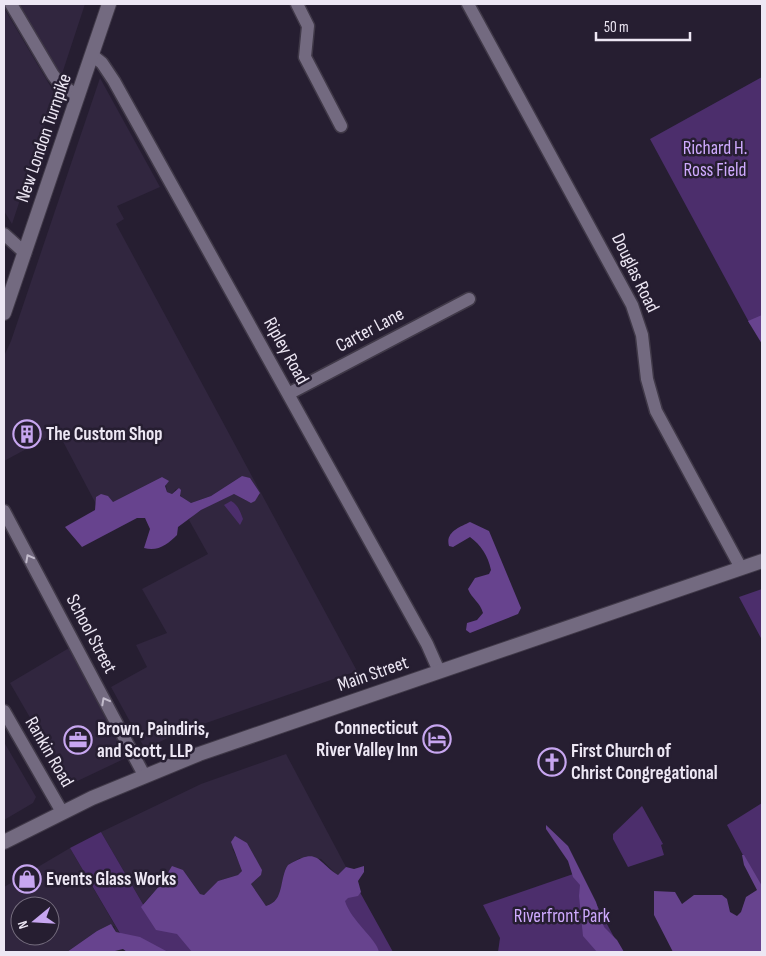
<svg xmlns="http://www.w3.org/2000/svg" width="766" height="956" font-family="'Sofia Sans Condensed',sans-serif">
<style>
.built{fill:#31263f;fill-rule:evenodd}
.green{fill:#4c2e6c}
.forest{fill:#67438e}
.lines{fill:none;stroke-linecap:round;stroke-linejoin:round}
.minor-casing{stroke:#403948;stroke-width:15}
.secondary-casing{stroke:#403948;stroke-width:16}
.minor{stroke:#736a80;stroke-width:12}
.secondary{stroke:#736a80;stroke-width:14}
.oneway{stroke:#c2bbcb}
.labels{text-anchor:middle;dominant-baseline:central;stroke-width:5;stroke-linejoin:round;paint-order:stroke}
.street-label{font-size:19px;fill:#ede7f4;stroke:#261e31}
.park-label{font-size:19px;fill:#cfaafe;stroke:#261e31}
.poi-label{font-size:19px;font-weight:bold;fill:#ede7f4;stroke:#261e31;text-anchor:start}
</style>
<rect width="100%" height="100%" fill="#261e31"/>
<!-- built -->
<path class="built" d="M17 4H85L60 80Z
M4 8 55 94 12 224 4 211Z
M100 78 160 187 117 206 124 219 116 224 357 671 180 732 145 749 111 687 147 667 136 645 167 633 142 589 208 554 189 520 193 515 222 498 234 494 247 501 259 496 260 493 242 476 211 496 191 503 183 499 176 489 172 494 167 492 165 479 162 477 113 502 96 497V504L58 432 4 461V356L11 341Z
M69 648 128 757 69 785 10 683Z
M4 742 36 797 33 803 4 820Z
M286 754 346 867 341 874 337 875 321 859 300 858 288 865 280 894 273 903 266 906 251 884 261 875 232 848 242 868V871L238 875 218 881 204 895 200 894 183 870 168 871 161 884 143 904 101 832 201 784Z
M70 848 120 934 116 932 114 926 97 931 67 952H4V887ZM20 906H50V936H20Z"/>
<!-- green -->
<path class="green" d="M762 77V318L750 324 650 139Z
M231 501C238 505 240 511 243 519L240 525 224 505Z
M762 589V640L739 597Z
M762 803V891L727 825Z
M642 806 663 844 661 845 664 855 628 867 613 839V834Z
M101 832 158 930 176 921 194 952H131L70 848Z
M579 872 622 952H498L500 938 483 905Z
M351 876 393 952H296L271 904Z"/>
<!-- forest -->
<path class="forest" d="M762 315V344L748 321Z
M242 476 250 478 260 493 255 501 251 503 234 494 201 510 178 527 177 535C168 544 158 552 144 548L150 529 145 518H137L82 547 65 527 95 510 96 497 101 494 108 496 113 502 162 477 169 481 165 486 167 492 172 494 179 488 181 490 180 496 191 503 211 496Z
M470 522 489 531 521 608 518 614 470 633 466 630 467 623 477 620 483 613C480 602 472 599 468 589L475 578 489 574 491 570C488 556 481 545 470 537L453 547 449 546C445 532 460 527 470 522Z
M546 825 568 846 596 902 604 927 617 940 624 952H597L583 936 579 896 580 885 573 877 568 861 546 829Z
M235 836 247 843 262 870 261 875 251 884 266 906C285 901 279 878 288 865 319 847 315 860 338 875L346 867 354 869 364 866V872L358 881 361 892 358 896 348 898 345 901C351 921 376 938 379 952H192L177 934 156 930 141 907 161 884 172 866 183 870 200 894 204 895 218 881 238 875 242 871 231 842Z
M742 855H744L762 886V952H673L654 915V891L675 892 682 904 694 895H722L727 899 730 912 737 916 741 912 746 897 757 890 744 865Z
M111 924 116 932 140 937 168 952H127L123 949 111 952H67L97 931Z"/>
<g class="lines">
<!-- minor casing -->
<g class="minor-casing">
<path id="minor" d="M11 4 53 75 60 84 78 96
M297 4 308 26 305 57 341 126
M468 4 632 305 642 335 647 379 656 411 741 568
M92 55 102 63 114 81 427 644 439 671
M4 234 25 253
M288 394 469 299
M4 511 144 775
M4 711 62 812"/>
</g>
<!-- secondary casing -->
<g class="secondary-casing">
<path id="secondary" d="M4 313 109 4
M4 842 92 798 199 754 762 561"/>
</g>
<!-- minor -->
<use href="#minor" class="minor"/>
<!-- secondary -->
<use href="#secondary" class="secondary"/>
</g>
<!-- one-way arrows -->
<defs><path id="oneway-chevron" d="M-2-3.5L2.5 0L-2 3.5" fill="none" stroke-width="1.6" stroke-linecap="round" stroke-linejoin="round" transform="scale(1.25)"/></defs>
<g class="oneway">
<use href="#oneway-chevron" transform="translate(29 558) rotate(-118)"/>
<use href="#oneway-chevron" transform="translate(105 701) rotate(-118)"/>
</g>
<!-- icons -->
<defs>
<g id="building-ring" transform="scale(1.4375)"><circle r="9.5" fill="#261e31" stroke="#c7a6f0" stroke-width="1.5"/><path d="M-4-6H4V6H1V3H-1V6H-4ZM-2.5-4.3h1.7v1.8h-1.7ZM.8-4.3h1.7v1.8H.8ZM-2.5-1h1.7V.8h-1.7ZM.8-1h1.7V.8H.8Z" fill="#c7a6f0"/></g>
<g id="hotel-ring" transform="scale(1.4375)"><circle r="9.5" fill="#261e31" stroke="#c7a6f0" stroke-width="1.5"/><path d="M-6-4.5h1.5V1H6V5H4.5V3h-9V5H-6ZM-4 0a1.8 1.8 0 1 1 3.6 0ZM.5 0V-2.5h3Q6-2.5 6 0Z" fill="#c7a6f0"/></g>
<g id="office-ring" transform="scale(1.4375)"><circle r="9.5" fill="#261e31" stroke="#c7a6f0" stroke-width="1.5"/><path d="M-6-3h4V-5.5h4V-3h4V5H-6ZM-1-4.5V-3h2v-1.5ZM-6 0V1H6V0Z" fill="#c7a6f0"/></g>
<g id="church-ring" transform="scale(1.4375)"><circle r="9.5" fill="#261e31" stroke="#c7a6f0" stroke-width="1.5"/><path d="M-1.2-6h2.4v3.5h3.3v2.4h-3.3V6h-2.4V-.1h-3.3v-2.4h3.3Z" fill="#c7a6f0"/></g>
<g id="shop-ring" transform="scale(1.4375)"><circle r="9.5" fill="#261e31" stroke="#c7a6f0" stroke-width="1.5"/><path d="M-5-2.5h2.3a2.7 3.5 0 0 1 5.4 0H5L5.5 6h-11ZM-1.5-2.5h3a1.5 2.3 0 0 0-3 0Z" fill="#c7a6f0"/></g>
</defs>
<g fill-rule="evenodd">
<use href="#building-ring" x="27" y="434"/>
<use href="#hotel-ring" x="437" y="739"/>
<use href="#office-ring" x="78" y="740"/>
<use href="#church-ring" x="552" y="762"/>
<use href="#shop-ring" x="27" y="879"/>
</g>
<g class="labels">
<!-- street labels -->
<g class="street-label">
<text transform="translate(44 138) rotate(-71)">New London Turnpike</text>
<text transform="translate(635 273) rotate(64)">Douglas Road</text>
<text transform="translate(370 330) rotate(-28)">Carter Lane</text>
<text transform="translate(286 351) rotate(61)">Ripley Road</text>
<text transform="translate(91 634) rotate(62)">School Street</text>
<text transform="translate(373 674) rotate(-19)">Main Street</text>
<text transform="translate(49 752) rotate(60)">Rankin Road</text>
</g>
<!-- park labels -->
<g class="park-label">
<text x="715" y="148">Richard H.<tspan x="715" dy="22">Ross Field</tspan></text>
<text x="562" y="916">Riverfront Park</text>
</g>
<!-- poi labels -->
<g class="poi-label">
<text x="46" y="434">The Custom Shop</text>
<text x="418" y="728" text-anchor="end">Connecticut<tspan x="418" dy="22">River Valley Inn</tspan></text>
<text x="97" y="729">Brown, Paindiris,<tspan x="97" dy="22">and Scott, LLP</tspan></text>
<text x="571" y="751">First Church of<tspan x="571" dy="22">Christ Congregational</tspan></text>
<text x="46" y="879">Events Glass Works</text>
</g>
</g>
<!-- border -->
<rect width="766" height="956" fill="none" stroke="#ede7f4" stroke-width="10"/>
<!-- north arrow -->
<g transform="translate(35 921) rotate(252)"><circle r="24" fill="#261e31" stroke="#766e7f"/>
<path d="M0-4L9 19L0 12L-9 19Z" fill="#c7a6f0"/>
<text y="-8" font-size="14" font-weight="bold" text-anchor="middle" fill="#ede7f4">N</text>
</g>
<!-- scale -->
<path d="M596 32v8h94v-8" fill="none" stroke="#ede7f4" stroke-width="2.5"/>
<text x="604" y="32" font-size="15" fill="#ede7f4" stroke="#261e31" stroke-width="4" paint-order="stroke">50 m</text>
</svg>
